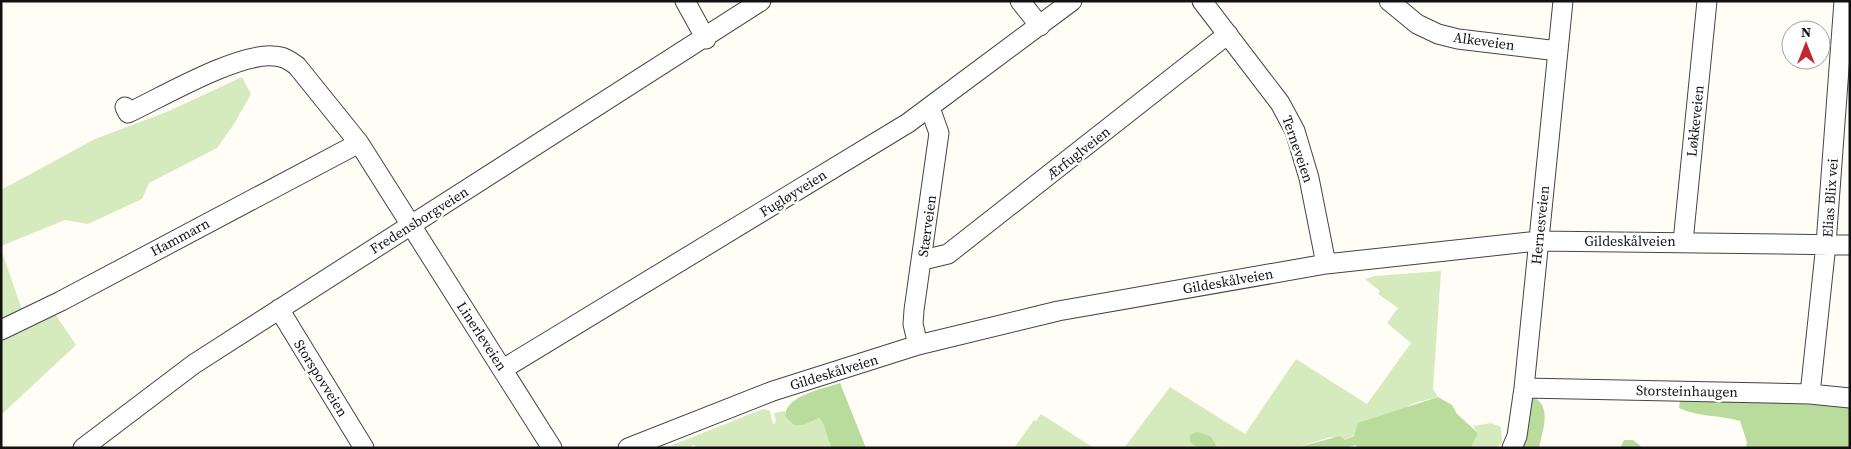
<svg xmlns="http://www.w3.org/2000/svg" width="1851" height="449" font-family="'Source Serif 4',serif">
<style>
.green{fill:#d5ebbd}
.forest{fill:#b9dc9c}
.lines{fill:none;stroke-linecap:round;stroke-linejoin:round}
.minor-casing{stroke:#444;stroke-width:21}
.minor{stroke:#fff;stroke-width:19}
.labels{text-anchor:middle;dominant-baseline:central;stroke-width:5;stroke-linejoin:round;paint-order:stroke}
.street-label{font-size:14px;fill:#111;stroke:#fff}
</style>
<rect width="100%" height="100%" fill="#fffdf5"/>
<!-- green -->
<path class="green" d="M242 77 251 94 234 124 217 148 149 183 142 199 88 224 65 220 1 246V190L95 139 169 111Z
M1 249 21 307 31 315 51 308 76 345 1 415Z
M1441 271 1433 389 1438 397 1414 403 1345 440 1330 437 1295 448H1218L1216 444 1190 442 1198 448H1124L1170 387 1245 434 1296 359 1367 404 1411 343 1387 323 1398 308 1378 294 1380 291 1365 279 1375 276Z
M763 409 770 411 773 425 776 421 774 413 785 411V416L806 423 819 418 823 423 831 448H697L694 445 686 448H665Z
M1041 414 1094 448H1014L1034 420 1036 421Z
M1491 423 1501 427 1502 443 1495 448H1471L1478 433 1473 426Z"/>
<!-- forest -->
<path class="forest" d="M840 383 866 448H831L823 423 819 418 803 425H794L785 416C786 395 823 389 840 383Z
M1438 397 1452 405 1457 414 1478 433 1471 448H1358L1355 445 1346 448H1295L1340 436 1345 440 1354 436 1358 423Z
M1535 398C1552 408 1542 432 1539 448H1520L1527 402Z
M1686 398 1822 405 1850 408V448H1746L1747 442 1740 421C1720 415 1698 417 1679 408L1680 401Z
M1197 432 1210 436 1218 448H1198L1190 442V435Z
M1624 440H1633L1643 448H1620Z"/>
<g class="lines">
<!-- minor casing -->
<g class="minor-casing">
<path id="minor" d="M685 1 706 39
M1020 1 1040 26
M1202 1 1280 103 1295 131 1309 178 1326 264
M1389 1 1417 24 1438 34 1458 39 1558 51
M125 107 128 113C162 97 237 53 273 56 283 56 289 60 297 66L359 143
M1683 242 1707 1
M923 260 948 254 1228 34
M279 309 364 448
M1 330 61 301 359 143 552 448
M918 345 913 324 914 310 939 133 930 108
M503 369 908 123 1072 1
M1524 388 1810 394 1850 398
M1810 394 1826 244 1844 1
M83 448 194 364 761 1
M628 448 773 391 918 345 1058 311 1326 264 1538 241 1850 245
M1512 448 1517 436 1524 388 1563 1"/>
</g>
<!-- minor -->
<use href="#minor" class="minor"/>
</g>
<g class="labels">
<!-- street labels -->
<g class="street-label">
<text transform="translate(1484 41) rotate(8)">Alkeveien</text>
<text transform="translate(1695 121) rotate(-84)">Løkkeveien</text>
<text transform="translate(1298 149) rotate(71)">Terneveien</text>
<text transform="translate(1078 153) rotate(-38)">Ærfuglveien</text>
<text transform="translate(793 193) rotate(-32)">Fugløyveien</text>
<text transform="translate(1830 198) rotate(-86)">Elias Blix vei</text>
<text transform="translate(419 220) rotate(-32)">Fredensborgveien</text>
<text transform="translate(1540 225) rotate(-84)">Hernesveien</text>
<text transform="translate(927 226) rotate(-82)">Stærveien</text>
<text transform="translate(180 237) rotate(-28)">Hammarn</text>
<text x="1630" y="241">Gildeskålveien</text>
<text transform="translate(1228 281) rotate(-10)">Gildeskålveien</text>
<text transform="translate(482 336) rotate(57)">Linerleveien</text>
<text transform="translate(834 372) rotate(-17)">Gildeskålveien</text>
<text transform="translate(321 378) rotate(58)">Storspovveien</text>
<text transform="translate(1687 391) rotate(1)">Storsteinhaugen</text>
</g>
</g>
<!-- border -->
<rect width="1851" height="449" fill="none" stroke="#111111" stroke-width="5"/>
<!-- north arrow -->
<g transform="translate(1806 45)"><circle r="24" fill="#ffffff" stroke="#a0a0a0"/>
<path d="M0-4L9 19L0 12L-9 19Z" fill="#c4262e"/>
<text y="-8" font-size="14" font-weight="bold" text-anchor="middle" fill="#111111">N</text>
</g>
</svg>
